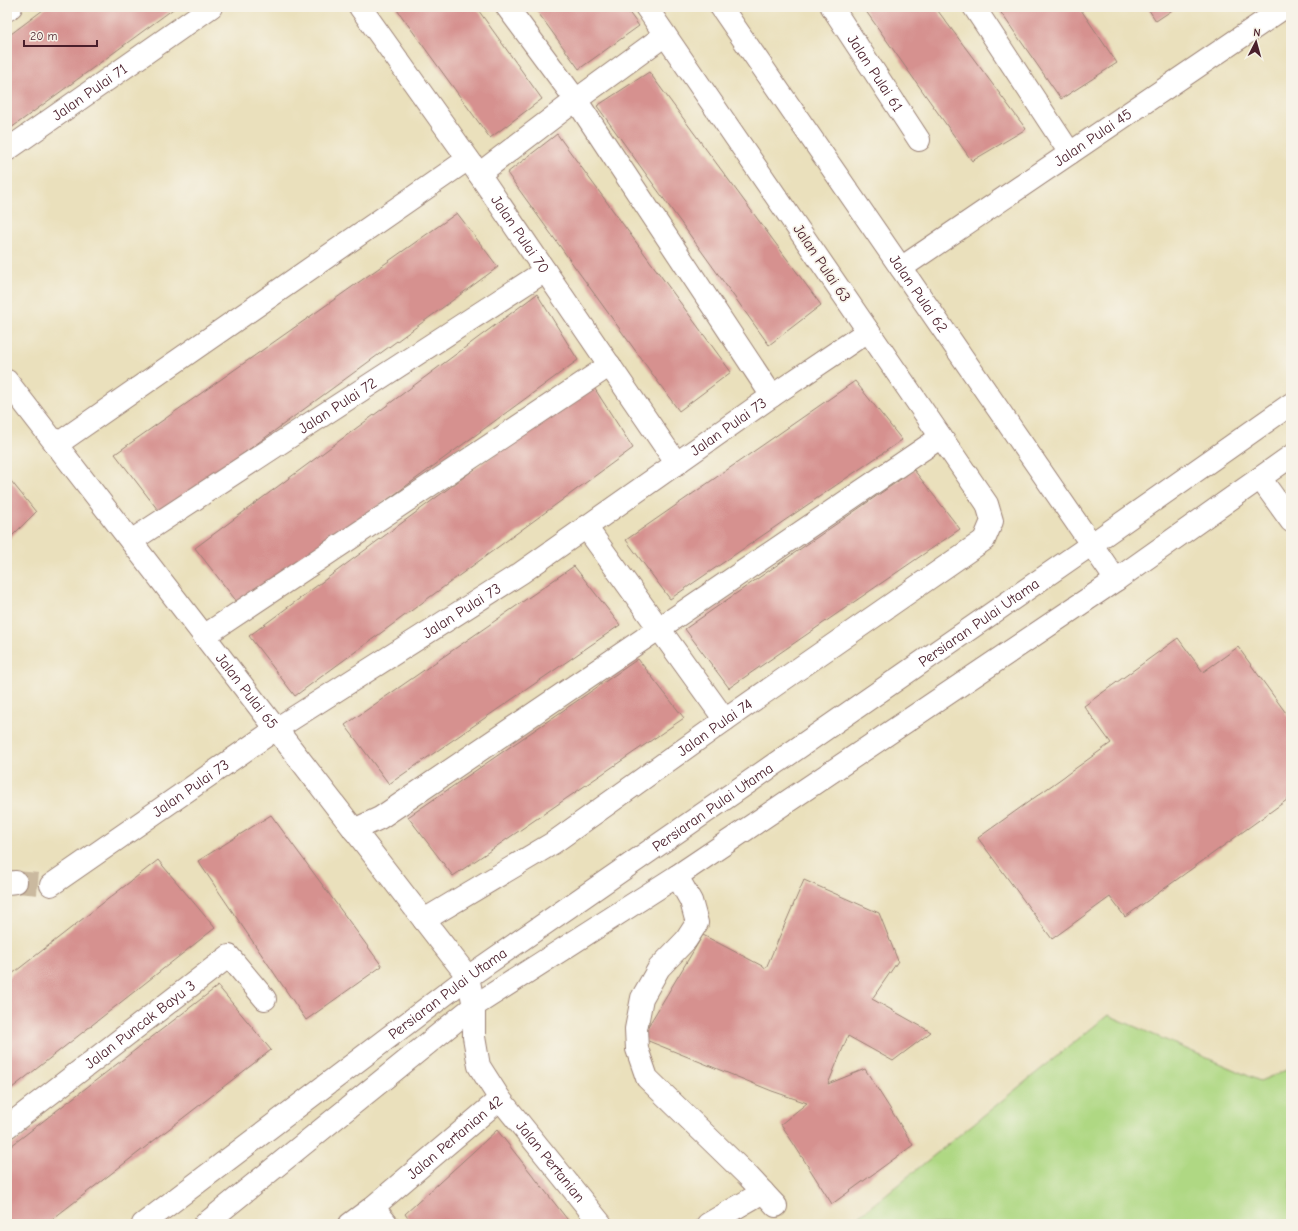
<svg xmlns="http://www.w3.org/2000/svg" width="1298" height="1231" font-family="'Comic Neue',sans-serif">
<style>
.green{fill:#afd883;stroke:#7c7c57}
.building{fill:#d6918f}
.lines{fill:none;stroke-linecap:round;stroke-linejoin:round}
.minor-tunnel{stroke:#cab99f;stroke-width:22;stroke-dasharray:22 11;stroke-linecap:butt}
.minor-casing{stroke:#9a8074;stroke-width:24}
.minor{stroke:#fff;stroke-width:22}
.labels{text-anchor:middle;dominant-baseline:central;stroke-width:3.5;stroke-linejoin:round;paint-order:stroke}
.street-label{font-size:15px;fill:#4a1f2b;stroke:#f7f3e8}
</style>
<rect width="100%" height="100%" fill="#f7f3e8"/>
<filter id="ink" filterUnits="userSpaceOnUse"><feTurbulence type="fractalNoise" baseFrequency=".025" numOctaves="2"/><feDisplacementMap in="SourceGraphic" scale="8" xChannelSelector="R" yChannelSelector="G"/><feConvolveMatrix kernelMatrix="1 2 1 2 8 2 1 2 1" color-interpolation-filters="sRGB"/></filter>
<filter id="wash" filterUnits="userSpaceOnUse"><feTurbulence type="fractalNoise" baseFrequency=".012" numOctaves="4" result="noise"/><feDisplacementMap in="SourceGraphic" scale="16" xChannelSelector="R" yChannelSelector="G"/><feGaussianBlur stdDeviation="0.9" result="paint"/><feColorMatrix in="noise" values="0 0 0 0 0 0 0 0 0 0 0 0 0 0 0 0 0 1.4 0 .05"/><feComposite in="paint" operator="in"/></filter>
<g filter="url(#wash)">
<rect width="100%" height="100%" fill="#eae0bc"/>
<!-- green -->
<path class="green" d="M1108 1015 1260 1081 1291 1068V1224H849Z"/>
<g id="blocks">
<!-- building -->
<path class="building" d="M47 7H176L7 131V37Z
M395 7H476L542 99 490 138Z
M534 7H625L639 26 579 69Z
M863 7H935L1026 129 972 161Z
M997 7H1079L1117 63 1061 99Z
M1147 7H1177L1156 21Z
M649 72 821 305 769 345 597 106Z
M557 134 731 372 679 411 507 173Z
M457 213 498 267 161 514 115 454Z
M537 294 578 360 241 607 195 548Z
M855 381 902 440 670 599 626 540Z
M591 383 633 448 295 696 249 636Z
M914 470 960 529 729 688 685 629Z
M7 476 36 512 7 541Z
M574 566 620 625 389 784 345 725Z
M1178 638 1203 672 1238 647 1291 720V797L1125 917 1110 897 1052 939 978 838 1111 743 1084 706Z
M638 659 684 718 453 876 408 817Z
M271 815 382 966 306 1020 198 861Z
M158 860 215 928 7 1092V978Z
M804 880 879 913 898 961 872 999 931 1032 893 1061 848 1036 828 1084 865 1069 913 1145 832 1204 781 1124 807 1103 772 1091 641 1038 703 935 766 968Z
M218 986 271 1050 46 1224H7V1149Z
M497 1130 571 1224H412L405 1214Z"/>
</g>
</g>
<g filter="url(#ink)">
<use href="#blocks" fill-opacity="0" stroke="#9a8074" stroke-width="1"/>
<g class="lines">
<!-- minor-tunnel -->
<path class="minor-tunnel" d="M16 882 51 885"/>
<!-- minor casing -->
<g class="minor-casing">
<g id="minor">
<path id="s1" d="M360 7 479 174 677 464"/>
<path d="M507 7 576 100 772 396"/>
<path id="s2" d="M721 7 1116 580"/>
<path id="s3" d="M832 7 919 140"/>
<path d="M974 7 1070 153"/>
<path d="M7 10 11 7"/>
<path id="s4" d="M7 150 211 7"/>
<path d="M479 174 576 100 665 35"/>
<path id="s5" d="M901 268 1285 7"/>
<path id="s6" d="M7 381 468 977 474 1006V1037L479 1066 500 1099 601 1224"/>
<path d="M56 445 468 159"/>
<path d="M1260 478 1291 521"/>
<path d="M586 527 725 720"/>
<path id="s7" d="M131 541 300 430 545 271"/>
<path d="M204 636 610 365"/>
<path d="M354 830 380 818 941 437"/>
<path d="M677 876 691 901 697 923 686 940 659 968 642 998 636 1029 637 1049 647 1078 749 1177 776 1206"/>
<path d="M7 883 16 882"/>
<path id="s8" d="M51 885 276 729 521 573 772 396 868 331"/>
<path id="s9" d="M424 920 553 843 725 720 984 540 992 521 987 504 646 7"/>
<path id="s10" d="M7 1127 229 956 265 999"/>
<path d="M373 1207 387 1224"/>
<path id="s11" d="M143 1224 468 977 1092 544 1291 404"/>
<path d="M205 1224 474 1006 677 876 1116 580 1291 456"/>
<path id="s12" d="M350 1224 373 1207 500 1099"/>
<path d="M708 1224 763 1192"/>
</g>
</g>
<!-- minor -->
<use href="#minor" class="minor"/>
</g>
</g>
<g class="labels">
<!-- street labels -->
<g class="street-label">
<text stroke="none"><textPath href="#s3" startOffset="79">Jalan Pulai 61</textPath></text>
<text stroke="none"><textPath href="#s4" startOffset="101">Jalan Pulai 71</textPath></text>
<text stroke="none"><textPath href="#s5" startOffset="232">Jalan Pulai 45</textPath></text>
<text stroke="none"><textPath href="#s1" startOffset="278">Jalan Pulai 70</textPath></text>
<text transform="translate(822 263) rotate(56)">Jalan Pulai 63</text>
<text stroke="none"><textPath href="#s2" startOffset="348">Jalan Pulai 62</textPath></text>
<text stroke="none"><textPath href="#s7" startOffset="247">Jalan Pulai 72</textPath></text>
<text stroke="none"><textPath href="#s8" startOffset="818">Jalan Pulai 73</textPath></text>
<text stroke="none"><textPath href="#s8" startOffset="494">Jalan Pulai 73</textPath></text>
<text stroke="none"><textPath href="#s11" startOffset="1030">Persiaran Pulai Utama</textPath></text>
<text stroke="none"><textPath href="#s6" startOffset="392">Jalan Pulai 65</textPath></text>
<text stroke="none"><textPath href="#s9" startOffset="349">Jalan Pulai 74</textPath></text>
<text stroke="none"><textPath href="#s8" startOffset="170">Jalan Pulai 73</textPath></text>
<text stroke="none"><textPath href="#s11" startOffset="706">Persiaran Pulai Utama</textPath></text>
<text stroke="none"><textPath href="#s11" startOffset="382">Persiaran Pulai Utama</textPath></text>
<text stroke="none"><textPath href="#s10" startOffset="168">Jalan Puncak Bayu 3</textPath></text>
<text stroke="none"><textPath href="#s12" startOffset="136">Jalan Pertanian 42</textPath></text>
<text stroke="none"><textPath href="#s6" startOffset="963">Jalan Pertanian</textPath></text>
</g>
</g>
<!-- margin -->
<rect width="1298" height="1231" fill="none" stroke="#f7f3e8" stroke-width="24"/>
<!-- north arrow -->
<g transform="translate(1256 42) rotate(6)" stroke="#f7f3e8" stroke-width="3" paint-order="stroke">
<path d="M0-3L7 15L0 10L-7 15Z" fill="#4a1f2b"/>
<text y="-6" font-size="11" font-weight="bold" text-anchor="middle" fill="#4a1f2b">N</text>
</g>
<!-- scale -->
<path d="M24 40v6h73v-6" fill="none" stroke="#4a1f2b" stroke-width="2"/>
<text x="30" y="40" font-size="12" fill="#4a1f2b" stroke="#f7f3e8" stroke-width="3" paint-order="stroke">20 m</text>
</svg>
